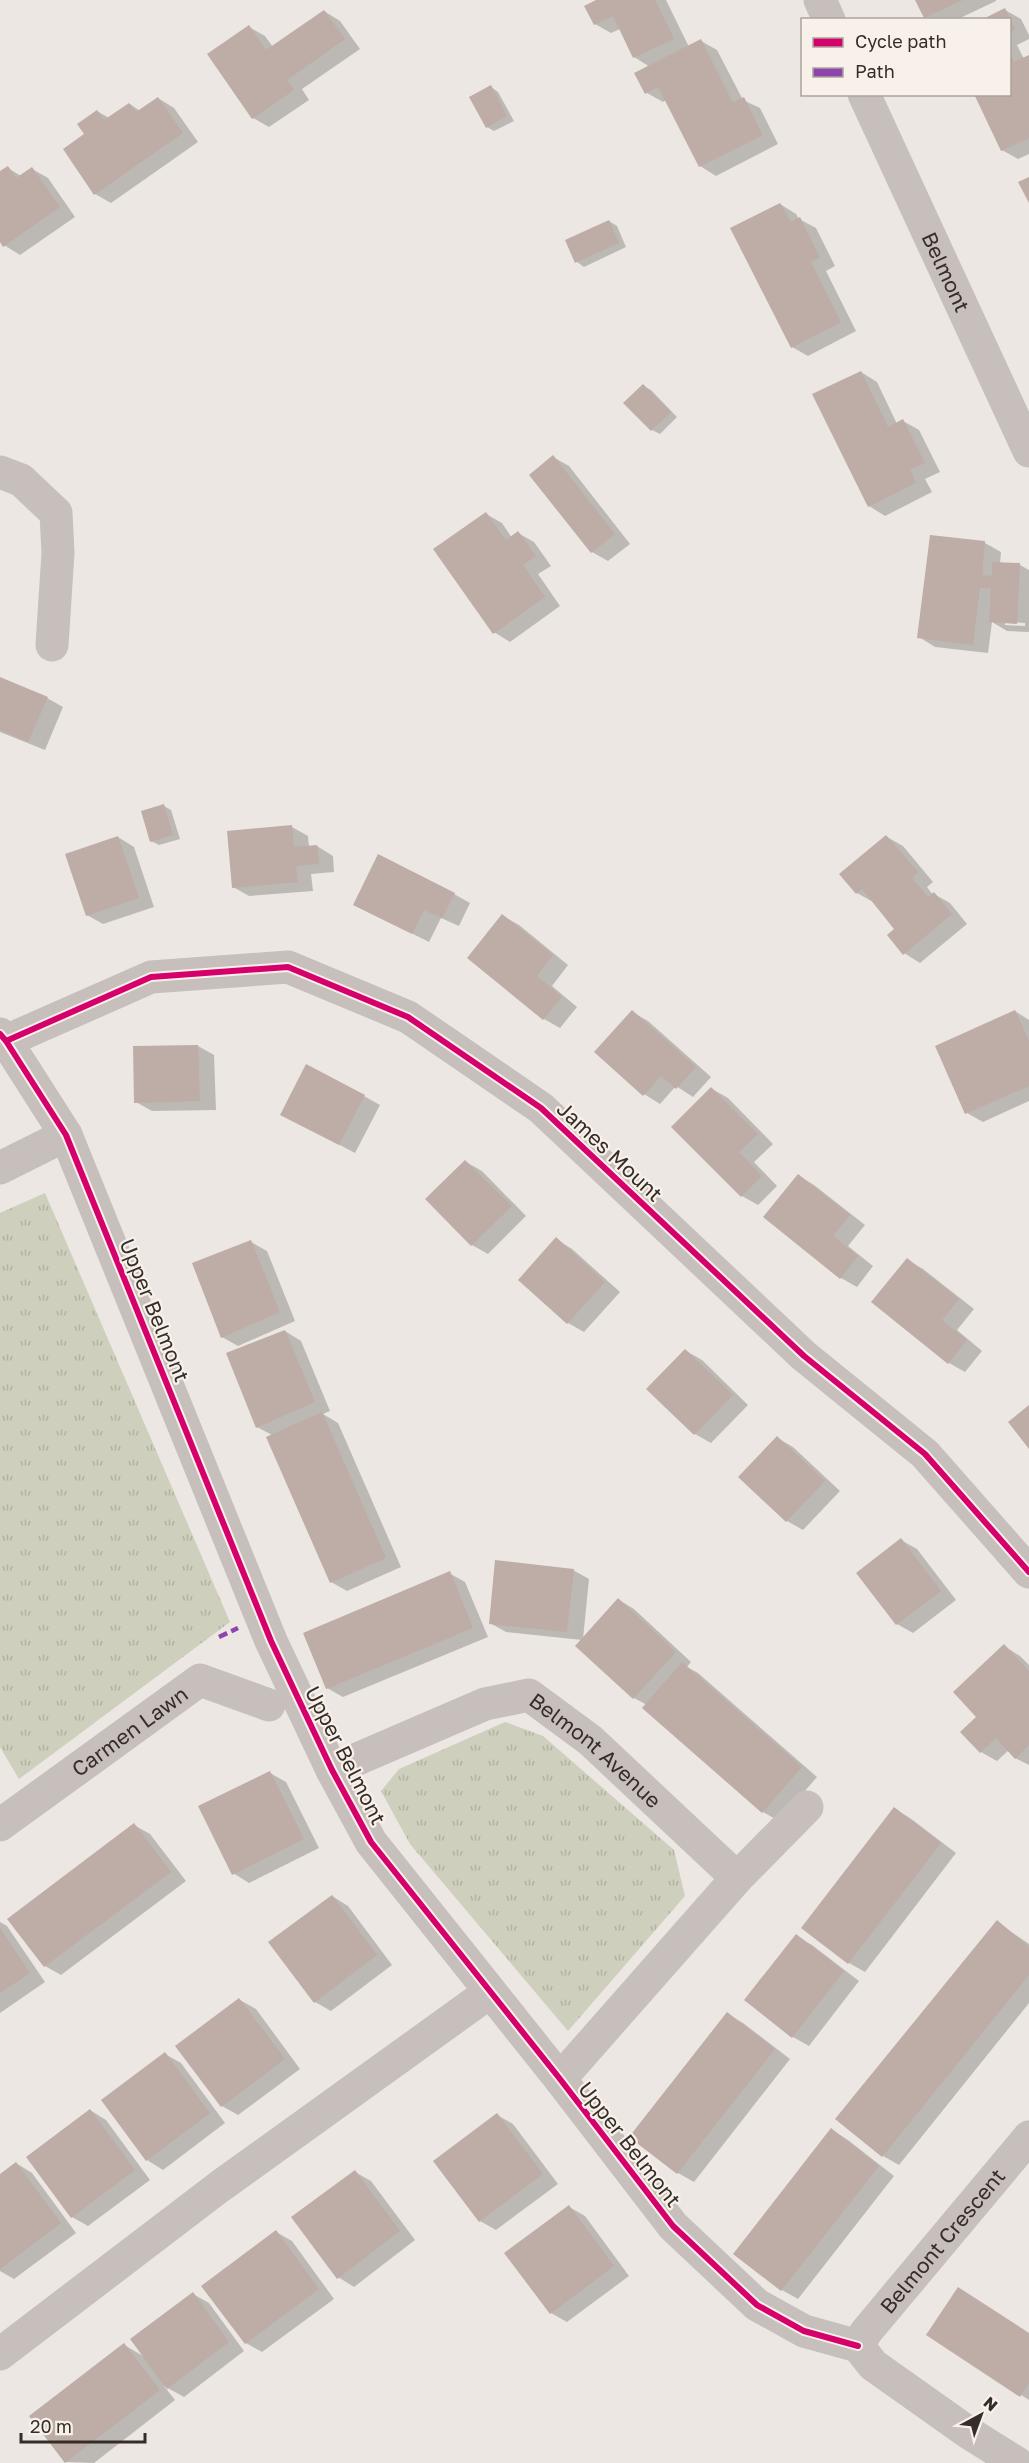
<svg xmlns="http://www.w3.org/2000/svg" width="1029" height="2463" font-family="'Golos Text',sans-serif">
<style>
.grass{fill:url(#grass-tufts)}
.shadow{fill:#0003;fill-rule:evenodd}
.building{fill:#beaca6}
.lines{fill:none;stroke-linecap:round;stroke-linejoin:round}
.minor{stroke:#c6bfbb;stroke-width:33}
.quiet{stroke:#8e44ad;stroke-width:4.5;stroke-dasharray:9 4.5;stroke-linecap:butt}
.cycleway-casing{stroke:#f8f1ea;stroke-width:10}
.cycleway{stroke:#d6006c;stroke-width:6}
.labels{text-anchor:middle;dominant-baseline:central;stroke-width:4.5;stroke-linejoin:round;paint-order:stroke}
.street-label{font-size:21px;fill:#362d29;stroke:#f8f1ea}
</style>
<defs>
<pattern id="grass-tufts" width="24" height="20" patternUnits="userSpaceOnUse" patternTransform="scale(1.5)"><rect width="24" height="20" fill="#ced0bd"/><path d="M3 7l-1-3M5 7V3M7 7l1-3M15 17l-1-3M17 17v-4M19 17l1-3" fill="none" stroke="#b2b3a2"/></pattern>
</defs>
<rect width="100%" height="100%" fill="#ece7e2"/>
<!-- grass -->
<path class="grass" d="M45 1193 230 1622 19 1779 0 1747V1213Z
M505 1722 543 1736 674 1850 685 1896 568 2031 410 1844 381 1791 399 1769Z"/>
<!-- shadow -->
<path class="shadow" d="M600 0H666L689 47 701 41 717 50 743 100 760 108 778 144 716 176 700 166 666 100 663 102 647 93 650 67 634 57 620 29 611 33 595 24Z
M917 0H996V1L956 20H929L925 17Z
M1005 10 1021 19 1029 35V39L1017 45 1024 59 1029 57V154L1018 159 1002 150 1010 94V20Z
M324 11 340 21 360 49 302 89 309 100 269 127 253 118 249 27 265 36 273 47Z
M491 87 498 92 514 121 494 131 487 127Z
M158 98 174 108 198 142 111 203 95 194 86 135 97 111 109 118 130 104 140 111Z
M8 168 21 176 32 169 48 178 75 217 20 255 4 245 0 239V173Z
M780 204 796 214 799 219 816 228 835 266 826 271 856 331 808 356 792 347Z
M609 221 617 226 626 247 584 267 577 262 567 240Z
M861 372 877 382 897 424 903 421 919 430 940 472 925 479 932 492 885 516 869 506Z
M643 386 651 390 677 417 660 434 652 430Z
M553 457 569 466 630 544 608 561 592 552Z
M486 514 502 523 512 538 518 533 534 542 551 566 538 574 560 606 510 642 494 632Z
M931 537 985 543 1001 552 1000 564 1020 565 1029 570V632L1007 631 992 622 988 653 935 647 919 637ZM1005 622 1025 623V626L1005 625Z
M0 679 47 698 63 707 45 750 0 732Z
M164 806 171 810 180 839 159 845 151 841Z
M292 827 308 836 309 847 317 846 333 856 334 872 311 874 313 891 249 896 233 887Z
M118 837 134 847 154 907 103 924 87 915Z
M887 837 903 846 933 882 927 887 933 895 934 894 950 903 967 924 920 963 904 953 897 929 873 902 857 893Z
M454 894 470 903 459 926 441 918 429 942 371 913Z
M503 916 519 925 568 965 552 986 577 1007 560 1028 544 1019Z
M1015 1011 1029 1020V1101L983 1122 967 1113Z
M632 1012 648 1021 711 1077 693 1097 676 1086 660 1104 644 1094Z
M198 1046 214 1055 216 1110 152 1111 136 1102Z
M712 1089 728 1098 773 1144 754 1162 777 1186 758 1205 742 1196Z
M364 1096 380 1105 355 1153 298 1123Z
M466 1162 482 1171 526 1216 488 1254 472 1245 427 1199Z
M799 1176 814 1185 865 1225 848 1246 873 1266 857 1287 841 1278 765 1217Z
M556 1239 572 1249 620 1292 584 1332 568 1323Z
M251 1242 267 1251 295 1321 238 1346 222 1337Z
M907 1260 923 1269 974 1309 957 1330 982 1351 965 1372 949 1363 873 1302Z
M285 1331 301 1341 330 1411 323 1414 338 1423 401 1567 347 1591 331 1582 272 1435 257 1427Z
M686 1351 702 1360 748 1405 711 1443 695 1434Z
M777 1438 793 1447 840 1491 803 1530 787 1521 740 1477Z
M901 1540 917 1549 956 1600 913 1633 897 1624Z
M573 1570 589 1579 583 1639 619 1600 634 1609 691 1662 687 1667 698 1673 817 1777 779 1821 763 1812 644 1708 647 1705 634 1698 582 1640 506 1632 490 1623Z
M449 1573 465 1582 488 1637 343 1697 327 1688Z
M1004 1646 1020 1656 1029 1665V1765L1015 1758 1009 1750 997 1761 981 1752 979 1717Z
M270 1773 286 1782 319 1848 249 1883 233 1873Z
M894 1809 910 1818 956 1853 865 1972 849 1963Z
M134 1825 150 1834 186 1881 61 1975 45 1966Z
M332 1896 348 1906 392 1965 331 2011 315 2002Z
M0 1922 7 1926 45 1982 0 2013Z
M997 1922 1029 1944V2003L899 2165 883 2156 837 2119Z
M796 1936 812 1945 859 1981 809 2046 793 2037 746 2000Z
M240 2000 256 2009 300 2069 238 2115 222 2106Z
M727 2014 743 2023 790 2059 694 2182 678 2173 631 2137Z
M165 2054 181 2063 225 2123 163 2170 147 2160 103 2100Z
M90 2110 106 2120 150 2180 88 2226 72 2217 28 2157Z
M497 2115 513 2124 558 2184 496 2230 480 2221Z
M832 2130 848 2140 894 2176 798 2299 782 2290 735 2253Z
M16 2163 32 2173 76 2233 14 2279 0 2271V2175Z
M355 2172 371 2181 415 2240 354 2287 338 2277Z
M569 2207 585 2216 629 2276 567 2322 551 2313 506 2253Z
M276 2232 292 2241 334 2299 262 2352 246 2343Z
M193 2294 209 2303 244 2351 184 2397 164 2386 175 2400 94 2463 66 2462 31 2417 124 2345 145 2357Z
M1029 2334V2400L1021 2395Z"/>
<!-- building -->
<path class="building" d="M596 0H655L674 39 633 58 613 16 594 25 584 6Z
M915 0H963L924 18Z
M1005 8 1015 29 1010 32V20H981Z
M324 10 345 39 287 80 294 90 252 119 207 54 249 25 266 50Z
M701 39 733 103 744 97 763 135 699 167 658 87 645 94 634 73Z
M1010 52 1014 62 1029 55V138L1001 151 974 94H1010Z
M491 85 507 116 486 128 469 97Z
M158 97 183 133 94 195 63 149 84 134 77 124 97 110 104 120 129 103 136 112Z
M8 166 16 178 32 167 60 207 3 247 0 242V171Z
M1029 177V203L1018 182Z
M780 203 791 222 800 217 820 257 811 262 841 322 791 348 730 228Z
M609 220 619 243 575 263 565 240Z
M861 371 888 427 903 419 925 463 910 470 916 483 868 507 812 394Z
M643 384 671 412 651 431 623 403Z
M553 455 615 534 591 553 529 475Z
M486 512 506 540 518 531 536 556 523 565 545 597 493 634 433 549Z
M930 535 985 541 982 575 992 576V562L1020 563 1017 624 989 622 991 588H980L973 645 917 638Z
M0 677 48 697 28 742 0 730Z
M164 804 173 835 150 842 141 811Z
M292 825 294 847 317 845 319 864 296 866 298 882 232 888 227 831Z
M886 835 918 872 912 878 928 897 934 892 952 914 903 955 887 935 894 929 862 889 856 894 839 874Z
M118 836 139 898 86 916 65 854Z
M378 854 455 893 442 918 424 910 412 934 353 905Z
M502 914 553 955 537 976 562 997 543 1020 467 958Z
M632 1010 696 1067 676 1089 661 1076 643 1096 594 1052Z
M1015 1010 1029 1041V1086L965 1114 935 1046Z
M198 1045 200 1101 134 1103 133 1046Z
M306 1064 365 1095 339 1145 280 1115Z
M711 1087 758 1134 739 1152 762 1176 741 1197 671 1127Z
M465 1160 512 1206 471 1246 425 1199Z
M798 1174 850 1215 833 1236 858 1256 840 1279 763 1217Z
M556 1237 605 1282 567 1324 518 1280Z
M251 1240 280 1312 221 1338 192 1263Z
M907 1258 959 1299 942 1320 967 1340 948 1364 871 1302Z
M285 1330 315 1402 256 1428 226 1353Z
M685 1349 733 1395 694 1435 646 1389Z
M1029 1405V1449L1008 1422Z
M322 1412 386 1558 330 1583 266 1437Z
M777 1436 825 1481 786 1522 738 1477Z
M901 1538 941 1591 896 1625 856 1573Z
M495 1560 574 1569 567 1632 489 1624Z
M450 1571 473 1628 326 1689 303 1633Z
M618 1598 676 1652 633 1699 575 1646Z
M1004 1644 1029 1671V1745L1015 1759 996 1738 980 1753 960 1732 976 1717 953 1692Z
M682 1662 802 1767 762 1813 642 1708Z
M270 1771 304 1839 232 1875 198 1806Z
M894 1807 941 1843 848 1964 801 1928Z
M134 1823 171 1872 44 1967 7 1919Z
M332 1895 377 1955 314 2003 268 1942Z
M997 1920 1029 1947V1975L882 2157 835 2119Z
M0 1928 30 1973 0 1993Z
M796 1934 844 1971 792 2038 744 2000Z
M239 1998 285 2059 221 2107 175 2046Z
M727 2012 775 2049 677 2174 629 2137Z
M165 2052 210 2113 146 2161 101 2100Z
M90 2109 135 2170 71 2218 26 2157Z
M497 2113 543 2174 479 2222 433 2161Z
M831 2128 879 2166 781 2291 733 2254Z
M16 2162 61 2223 0 2269V2174Z
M355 2170 400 2231 337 2279 291 2217Z
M569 2205 614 2266 550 2314 504 2253Z
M276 2230 319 2289 245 2344 201 2286Z
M958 2287 1029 2333V2383L1020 2397 926 2335Z
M193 2292 229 2342 167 2389 130 2339Z
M124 2343 160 2390 65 2463 29 2416Z"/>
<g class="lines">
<!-- minor -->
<g class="minor">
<path d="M820 0 829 20"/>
<path id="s1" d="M864 94 1029 451"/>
<path d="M0 472 21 480 56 513 58 553 52 645"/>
<path d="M0 1034 6 1041 66 1135 271 1641 332 1770 371 1842 560 2079 673 2226 757 2305 804 2331 858 2346"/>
<path d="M6 1041 151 977 288 967 408 1017 541 1108 804 1356 925 1454 1029 1572"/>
<path d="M0 1168 66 1135"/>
<path id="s2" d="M332 1770 485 1704 529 1695 590 1740 737 1878"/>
<path id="s3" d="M0 1825 200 1680 269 1705"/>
<path d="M560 2079 737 1878 807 1807"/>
<path id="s4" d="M858 2346 866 2332 1029 2137"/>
<path d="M858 2346 873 2365 969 2433 1017 2463"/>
<path d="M0 2354 219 2187 490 1992"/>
</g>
<!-- quiet -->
<path class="quiet" d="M219 1637 238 1628"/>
<!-- cycleway casing -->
<g class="cycleway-casing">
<path id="cycleway" d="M0 1034 6 1041 66 1135 271 1641 332 1770 371 1842 560 2079 673 2226 757 2305 804 2331 858 2346
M6 1041 151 977 288 967 408 1017 541 1108 804 1356 925 1454 1029 1572"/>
</g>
<!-- cycleway -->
<use href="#cycleway" class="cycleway"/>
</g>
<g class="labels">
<!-- street labels -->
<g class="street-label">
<text stroke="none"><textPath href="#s1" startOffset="196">Belmont</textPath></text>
<text transform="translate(610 1151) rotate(43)">James Mount</text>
<text transform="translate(155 1310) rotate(68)">Upper Belmont</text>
<text stroke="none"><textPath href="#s3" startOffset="160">Carmen Lawn</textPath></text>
<text stroke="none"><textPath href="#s2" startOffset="298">Belmont Avenue</textPath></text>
<text transform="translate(346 1755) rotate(63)">Upper Belmont</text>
<text transform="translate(630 2144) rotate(52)">Upper Belmont</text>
<text stroke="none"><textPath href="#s4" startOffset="135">Belmont Crescent</textPath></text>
</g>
</g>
<!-- legend -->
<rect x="801" y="18" width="210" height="78" fill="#f8f1ea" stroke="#aaa39d" stroke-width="1.5"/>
<rect x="813" y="38" width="30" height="9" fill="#d6006c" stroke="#aaa39d" stroke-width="1.5"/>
<text x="855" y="48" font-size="18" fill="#362d29">Cycle path</text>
<rect x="813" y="68" width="30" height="9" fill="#8e44ad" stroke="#aaa39d" stroke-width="1.5"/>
<text x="855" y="78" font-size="18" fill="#362d29">Path</text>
<!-- north arrow -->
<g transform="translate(981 2415) rotate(41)" stroke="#f8f1ea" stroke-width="4.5" paint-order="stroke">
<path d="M0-4.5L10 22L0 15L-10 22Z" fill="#362d29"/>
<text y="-9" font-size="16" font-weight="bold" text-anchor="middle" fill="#362d29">N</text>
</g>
<!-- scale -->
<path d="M21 2433v9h124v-9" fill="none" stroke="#362d29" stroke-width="3"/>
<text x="30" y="2433" font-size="18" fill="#362d29" stroke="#f8f1ea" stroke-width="4.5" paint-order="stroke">20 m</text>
</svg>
